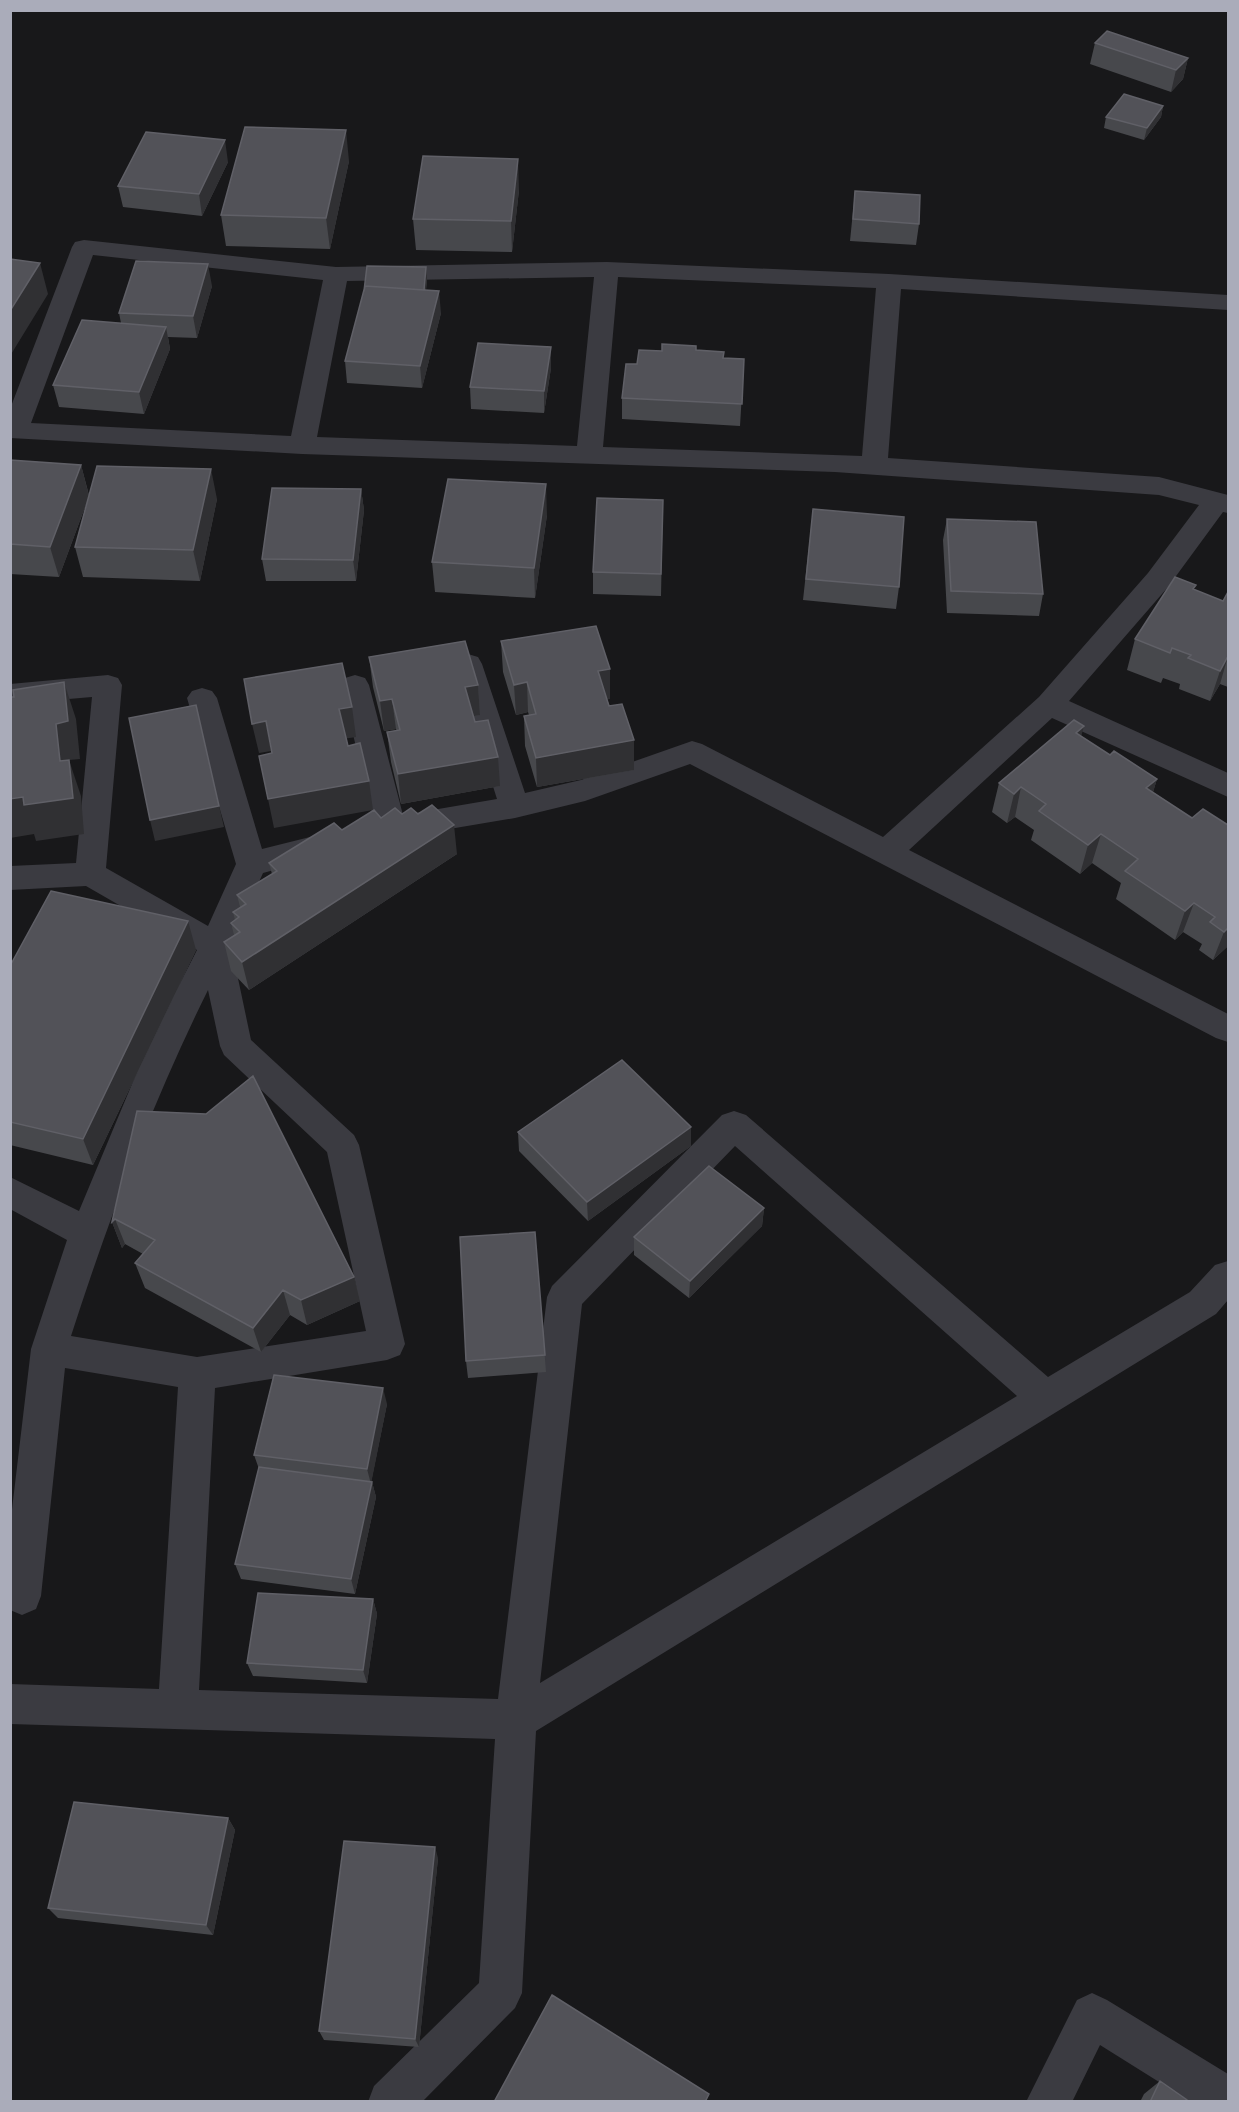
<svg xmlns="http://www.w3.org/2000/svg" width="1239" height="2112" font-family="'PT Sans',sans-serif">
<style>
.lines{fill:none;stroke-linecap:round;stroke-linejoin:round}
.street{fill:#3b3b41;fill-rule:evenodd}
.wall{fill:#47484c}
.shaded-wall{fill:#303033}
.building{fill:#525258;stroke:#606067;stroke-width:1.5}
</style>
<rect width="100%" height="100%" fill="#18181a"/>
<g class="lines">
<!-- street -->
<path class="street" d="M84 240 336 267 607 262 889 274 1228 295V310L901 289 888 458 1159 477 1228 495V513L1223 512 1168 587 1069 701 1228 773V797L1052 718 909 850 1228 1014V1042L1216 1038 690 764 585 801 515 818 402 837 391 841 380 837 376 829 341 685 345 678 355 675 365 678 369 685 403 815 497 799 454 664 458 657 468 654 478 657 482 664 525 793 581 780 692 741 702 744 883 837 1039 697 1148 573 1199 505 1159 495 835 472 302 454 10 438V409L72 247 75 242ZM93 255 323 280 291 436 31 423ZM594 277 577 446 317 437 347 281ZM618 277 876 288 862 456 603 447Z
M108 675 118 678 122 685 106 868 208 926 236 864 187 698 192 691 202 688 212 691 217 698 262 849 322 834 333 838 337 846 333 854 263 873 231 945 251 1040 354 1135 359 1145 405 1344 400 1355 387 1360 215 1388 199 1690 498 1699 547 1297 552 1286 722 1115 734 1111 746 1115 1048 1377 1190 1292 1215 1265 1228 1261V1300L1216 1314 536 1731 522 1993 515 2008 422 2102H368L374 2086 479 1983 495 1739 10 1724V1684L159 1689 178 1387 65 1368 41 1596 36 1609 22 1615 10 1610V1526L31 1349 67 1240 10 1209V1177L79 1211 147 1048 197 950 86 886 10 890V866L76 863 92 697 10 704V684ZM208 990 220 1046 224 1055 327 1152 366 1331 197 1357 71 1336C109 1218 153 1101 208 990ZM735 1146 1017 1396 540 1683 582 1304Z
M1092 1993 1107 2000 1228 2074V2102H1191L1100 2045 1072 2102H1026L1077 2000Z"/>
</g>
<!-- wall -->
<path class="wall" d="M1095 43 1188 58 1183 79 1171 92 1090 64Z
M1163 106 1161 117 1144 140 1104 128 1106 117Z
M349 161 330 249 226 246 221 215Z
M228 162 202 216 123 207 118 186Z
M519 190 512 252 416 250 413 219Z
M855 191 919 224 916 245 850 241Z
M426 267 427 278 426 290 441 313 422 388 347 383 345 361Z
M212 286 197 338 168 337 170 349 144 414 59 407 53 385 121 323 119 313Z
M551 347V368L544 413 471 409 470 387Z
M696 350 723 358 744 359 740 426 622 419V398L637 364 662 351Z
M10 460 81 465 89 495 217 499 200 581 83 577 75 547 88 499 59 577 10 574Z
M361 489 364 510 356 581H266L262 559Z
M663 500 661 596 593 594V572Z
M813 509 899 587 896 609 803 600Z
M547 515 535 598 435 592 432 562Z
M947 519 1043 594 1039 616 947 613 943 540Z
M1194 590 1223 601 1228 592V687L1220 684 1210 701 1179 689 1180 684 1163 678 1161 683 1127 670 1135 639Z
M501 641 610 669V699H607L634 770 537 787 525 746 524 716 529 715 528 712 516 715 503 672Z
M369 657 478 685 480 715 473 716 500 786 401 804 391 762 387 732 397 731 396 729 384 731 373 687Z
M1081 737 1110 755 1157 779 1153 792 1192 818 1228 825V946L1213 960 1199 950 1202 944 1183 932 1175 940 1116 899 1121 883 1092 863 1080 874 1031 840 1034 830 1015 817 1007 823 992 812 999 783Z
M402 814 457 854 249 990 231 971 224 942 234 935 231 923 235 920 233 912 240 907 237 895 272 874 269 863 342 830 381 818Z
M196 950 93 1165 10 1145V966Z
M137 1111 354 1277 360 1301 307 1325 290 1315 261 1352 145 1288 135 1263 143 1254 125 1244 122 1248 112 1222Z
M518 1132 691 1146 588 1221 519 1151Z
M764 1208 762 1226 689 1298 634 1255V1237Z
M535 1232 546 1372 468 1378 466 1361Z
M387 1404 371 1482H372L376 1497 355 1594 241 1579 235 1564 259 1469 254 1455Z
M373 1599 377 1614 367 1683 253 1676 247 1663Z
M228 1818 235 1830 213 1935 58 1918 48 1908Z
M438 1858 419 2047 324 2040 319 2031Z
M1160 2081 1190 2102H1140L1144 2094Z"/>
<!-- shaded-wall -->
<path class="shaded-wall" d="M1188 58 1183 79 1171 92 1176 70Z
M1163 106 1161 117 1144 140 1147 128Z
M346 130 349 161 330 249 326 218Z
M225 140 228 162 202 216 199 194Z
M518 159 519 190 512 252 511 221Z
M40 263 48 294 10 356V311Z
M208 264 212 286 197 338 193 316Z
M426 267 427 278 425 303 424 292Z
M439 291 441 313 422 388 420 366Z
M166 327 170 349 144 414 139 392Z
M551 347V368L544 413V391Z
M81 465 89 496 59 577 50 547Z
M211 469 217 499 200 581 193 550Z
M546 484 547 515 535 598 534 568Z
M361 489 364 510 356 581 353 560Z
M1228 656 1220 684 1210 701 1220 671Z
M610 669V699L598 701V671Z
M64 682 76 719 80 759 69 760 81 796 84 834 36 841 34 834 10 838V799L56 724Z
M527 682 528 712 516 715 514 685Z
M478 685 480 715 468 717 465 687Z
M392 699 396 729 384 731 380 701Z
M196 705 224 827 155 841 150 820Z
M352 707 356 737 343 739 339 709Z
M266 721 271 751 259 753 252 724Z
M1084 726 1076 756V733Z
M634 740V770L537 787 536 758Z
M498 757 500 786 401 804 398 774Z
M1157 779 1148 809 1146 788Z
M369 781 373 810 274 828 268 799Z
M1021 787 1015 817 1007 823 1014 794Z
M454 825 457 854 249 990 242 962Z
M1101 834 1092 863 1080 874 1088 845Z
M1194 903 1183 932 1175 940 1185 911Z
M188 921 196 950 93 1165 83 1139Z
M1228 928V946L1213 960 1224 932Z
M691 1127V1146L588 1221 587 1202Z
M764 1208 762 1226 689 1298 690 1281Z
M115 1219 125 1244 122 1248 112 1222Z
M354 1277 360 1301 307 1325 301 1300Z
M283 1290 290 1315 261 1352 253 1328Z
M383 1388 387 1404 371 1484 367 1469Z
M372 1482 376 1497 355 1594 351 1579Z
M373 1599 377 1614 367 1683 363 1670Z
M228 1818 235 1830 213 1935 206 1925Z
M435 1847 438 1858 419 2047 415 2039Z"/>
<!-- building -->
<path class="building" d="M1107 31 1188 58 1176 70 1095 43Z
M1124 94 1163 106 1147 128 1106 117Z
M245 127 346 130 326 218 221 215Z
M146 132 225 140 199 194 118 186Z
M423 156 518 159 511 221 413 219Z
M855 191 920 195 919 224 853 219Z
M10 259 40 263 10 311Z
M136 261 208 264 193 316 119 313Z
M367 266 426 267 424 290 365 286 364 291Z
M365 286 439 291 420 366 345 361Z
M82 320 166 327 139 392 53 385Z
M478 343 551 347 544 391 470 387Z
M662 344 696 346V350L724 352 723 358 744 359 742 404 622 398 626 364H637L639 350 662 351Z
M10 460 81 465 50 547 10 544Z
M97 466 211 469 193 550 75 547Z
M448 479 546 484 534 568 432 562Z
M272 488 361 489 353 560 262 559Z
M597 498 663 500 661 574 593 572Z
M813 509 904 517 899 587 806 579Z
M947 519 1036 522 1043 594 951 591Z
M1175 577 1196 585 1193 589 1223 601 1228 592V656L1220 671 1188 658 1191 655 1172 648 1170 653 1135 639Z
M596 626 610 669 598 671 609 706 622 704 634 740 536 758 524 716 536 714 527 682 514 685 501 641Z
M465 641 478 685 465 687 475 722 488 720 498 757 398 774 387 732 400 730 392 699 380 701 369 657Z
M342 663 352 707 339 709 348 746 360 743 369 781 268 799 259 756 272 753 266 721 252 724 244 679Z
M64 682 68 721 56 724 60 761 69 760 73 798 24 805 23 797 10 799V697H14L13 690Z
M196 705 219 806 150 820 129 718Z
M1074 720 1084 726 1076 733 1110 755 1114 751 1157 779 1146 788 1192 818 1203 809 1228 825V928L1224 932 1210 922 1215 917 1194 903 1185 911 1125 871 1138 859 1101 834 1088 845 1039 811 1046 804 1021 787 1014 794 999 783Z
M432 805 454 825 242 962 224 942 240 932 231 923 239 917 233 912 246 904 237 895 277 871 269 863 334 823 342 830 374 810 381 818 395 808 402 814 411 808 418 814Z
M51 891 188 921 83 1139 10 1122V966Z
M622 1060 691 1127 587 1202 518 1132Z
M253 1076 354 1277 301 1300 283 1290 253 1328 135 1263 155 1240 115 1219 112 1222 137 1111 206 1114Z
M709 1166 764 1208 690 1281 634 1237Z
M535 1232 545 1355 466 1361 460 1237Z
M274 1375 383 1388 367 1469 254 1455Z
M259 1467 372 1482 351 1579 235 1564Z
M258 1593 373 1599 363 1670 247 1663Z
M74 1802 228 1818 206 1925 48 1908Z
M344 1841 435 1847 415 2039 319 2031Z
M552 1995 709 2094 705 2102H494Z
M1160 2081 1190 2102H1150Z"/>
<!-- border -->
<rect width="1239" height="2112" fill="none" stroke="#aaacba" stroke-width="24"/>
</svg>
